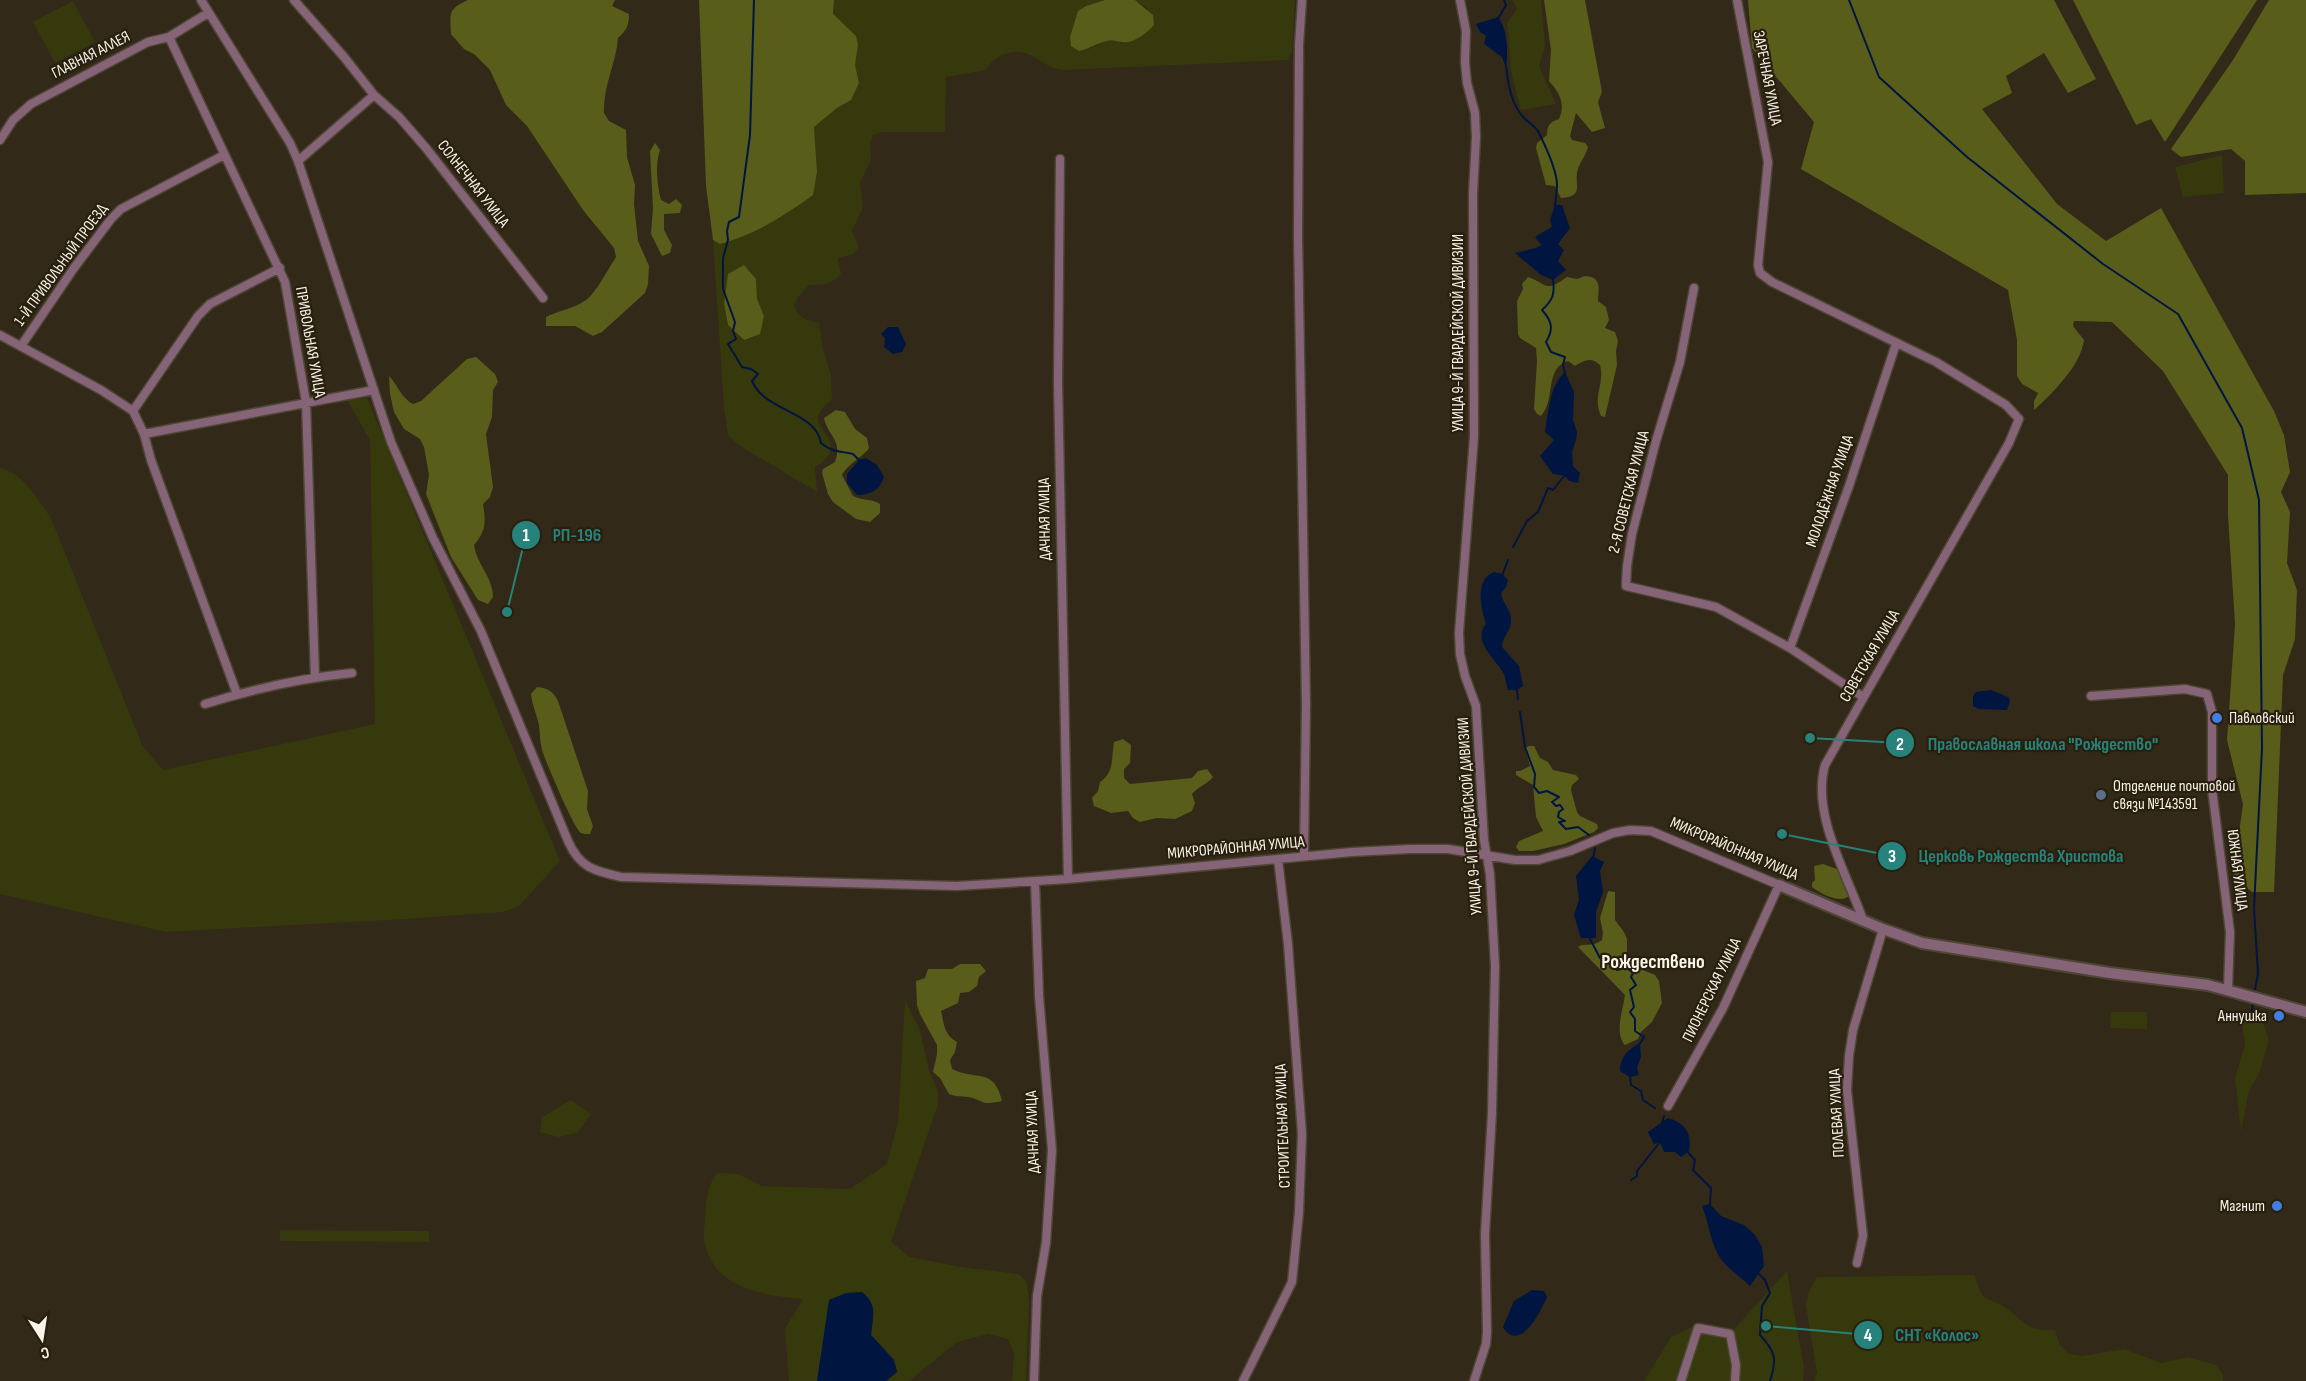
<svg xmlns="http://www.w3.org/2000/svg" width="2306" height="1381" font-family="'Sofia Sans Condensed',sans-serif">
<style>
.green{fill:#35390c;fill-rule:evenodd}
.forest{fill:#585d1a}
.water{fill:#001540}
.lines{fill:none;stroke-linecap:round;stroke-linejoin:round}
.stream{stroke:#001540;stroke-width:2}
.minor-casing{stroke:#4e4535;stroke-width:11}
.tertiary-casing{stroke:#4e4535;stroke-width:14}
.minor{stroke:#856477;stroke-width:8}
.tertiary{stroke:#856477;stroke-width:10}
.shop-dot{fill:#3f7fe0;stroke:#281f0e;stroke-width:2}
.service-dot{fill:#5c6f8a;stroke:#281f0e;stroke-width:2}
.labels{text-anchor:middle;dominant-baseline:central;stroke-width:4.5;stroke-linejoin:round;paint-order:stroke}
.street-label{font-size:16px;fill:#f9f3e8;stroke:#281f0e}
.poi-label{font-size:16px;fill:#f9f3e8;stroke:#281f0e;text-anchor:start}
.quarter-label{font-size:20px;font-weight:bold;fill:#f9f3e8;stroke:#281f0e}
.leader{fill:none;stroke:#26827a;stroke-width:2}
.callout-dot{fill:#26827a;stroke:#281f0e;stroke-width:2}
.mark-label{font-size:18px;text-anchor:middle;font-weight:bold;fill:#fff}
.callout-label{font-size:18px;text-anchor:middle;font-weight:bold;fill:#26827a;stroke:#281f0e;stroke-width:4.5;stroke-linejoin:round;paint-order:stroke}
</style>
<rect width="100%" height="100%" fill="#322918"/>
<!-- green -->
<path class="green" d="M834 0H1105L1086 6 1088 49 1105 41 1114 40 1123 43 1131 41 1148 31 1147 8 1135 0H1295L1292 53 1287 60 1062 70C1049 69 1043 61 1032 56 1015 47 995 54 986 70L946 77 945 132H883L873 135 870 143 871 160 860 183 863 207 852 231 859 247 854 254 838 258 841 274C833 284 822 285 809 285L798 297 794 305C799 319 806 320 819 323L823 350 831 375 832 400C800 423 833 429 831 449 830 457 821 463 815 467L817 492 737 444 728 435 724 408 713 240 721 244 816 172 814 127 837 108 843 105 859 84 855 65 858 45 833 14ZM756 279 757 299 744 340 728 325 724 304Z
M1512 0H1541L1545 46 1539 66 1556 104 1521 110 1511 72 1507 23 1517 9Z
M73 1 95 42 55 63 33 22Z
M2222 155 2224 193 2183 197 2175 167Z
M367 398 560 861 519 906 503 912 405 919 166 932 0 894V468C24 473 38 500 51 518L142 745 163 770 375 724 370 440 347 400Z
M905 1000 920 1030 929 1071 938 1091V1104L891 1242 910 1257 961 1267 1019 1274 1027 1282 1029 1301 1026 1381H1012L1014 1354 1008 1339 988 1334 957 1342 909 1381H886L897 1372 894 1360 871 1335 873 1308 822 1351 817 1381H789L785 1329 803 1299C761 1295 713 1289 704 1240 703 1233 705 1224 705 1217 707 1198 706 1189 717 1173L738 1174 762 1186 850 1189 887 1164 898 1122Z
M2111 1012H2147V1029L2110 1028Z
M2240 1013 2261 1017 2269 1040 2259 1074 2249 1090 2241 1132 2235 1078 2245 1044Z
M571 1100 591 1114 577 1133 558 1137 540 1132 542 1117Z
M280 1230 429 1231V1242L280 1241Z
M1787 1271 1804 1368 1803 1381H1644L1671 1337 1700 1323 1733 1330Z
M1975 1275C1982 1307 1989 1295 2009 1310 2027 1325 2029 1331 2055 1330L2060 1345 2069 1354 2082 1356 2124 1349 2161 1363 2189 1357 2216 1365 2223 1374V1381H1814L1817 1372 1806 1306 1809 1291 1817 1277Z"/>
<!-- forest -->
<path class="forest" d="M468 0H615L612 6 629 14C629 26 626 31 618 38 616 64 603 86 604 113L609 121 626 130 627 157 635 185 634 204 638 241 649 266 648 284 645 293 602 332 593 336 575 326H546V317C559 310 574 309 586 300 596 293 608 269 616 257L614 248 583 210 527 126 506 105 490 70 474 54 464 49 451 34C450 13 448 9 468 0Z
M699 0H834L833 14 856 36 858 45 855 65 859 83 851 100 837 108 814 127 817 172 813 195C784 216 756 234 720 244L713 240 706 186Z
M1105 0H1135L1153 15 1154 25C1147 33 1132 45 1121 42 1115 41 1113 39 1107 41 1097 43 1089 49 1079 51L1071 46 1070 37 1078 11 1086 6Z
M1544 0H1585L1602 92 1598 102 1605 128 1592 132 1576 113 1570 136 1572 140 1585 143 1588 147C1586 155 1580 162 1578 169 1573 183 1586 197 1561 198L1555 186 1546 185 1536 148 1537 143 1547 135C1547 125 1550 122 1559 119 1566 104 1559 92 1549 81L1551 50Z
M1748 0H2054L2096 79 2068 93 2044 53 2006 76 2012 93 1982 109 2057 204 2106 241 2161 208 2274 411 2284 435 2290 472 2281 492 2290 512 2287 563 2297 590 2295 639 2283 675 2274 892H2252L2233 877 2243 804 2227 740 2235 624 2228 516V475L2163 371 2112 322 2074 321 2073 326 2084 340C2081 365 2053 393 2034 410V401L2038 393 2022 384 2017 376V340L2008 290 1801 169 1814 122 1752 48Z
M2073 0H2257L2165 142 2151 119 2136 125Z
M2269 0H2306V193L2245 195V161L2231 149 2181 157 2171 149 2233 60Z
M655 143 660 150C655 164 657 185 661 200L669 204 676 199 682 205 680 213 664 214V230L672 245 670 253 662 256 651 234 653 208 650 151Z
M744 265 756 279 757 299 764 316 760 334 744 340 728 325 724 304 728 274Z
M1585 276C1603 277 1598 290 1598 301L1606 307 1609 320 1605 328 1615 332 1618 341 1616 351 1617 365 1605 417 1601 416C1592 397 1605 384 1600 365 1591 356 1584 361 1575 366L1568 361C1544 368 1556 400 1541 416L1537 414 1534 409 1537 361 1536 348 1520 338 1518 334 1517 301 1523 289 1522 284 1528 277C1547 283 1544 294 1567 277L1577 279Z
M476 357 495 374 498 382 493 390 492 417 486 434 493 487 490 497 483 504C486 521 486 532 474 545 477 565 493 577 493 597L488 604 478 600 451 557 426 494 429 475 424 447 420 439 404 429 394 412 390 394 389 376C398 385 401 398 413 404L421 401 467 359Z
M836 410 845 412 855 429 867 438C867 439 869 447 869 448 868 452 846 466 842 475L853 496C862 501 872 498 880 504V513L870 522 856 519 833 502 828 494 822 473 823 469 835 462C843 439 828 437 824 418Z
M537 687C548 688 553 691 558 701L588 791 587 809 593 826 590 834C587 834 583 834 581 833 574 829 547 764 543 753 540 744 540 735 539 725 537 715 532 705 531 694Z
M1123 739 1131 745 1130 763 1124 769V778L1130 784 1192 778 1198 771 1207 769 1213 777C1206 785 1199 786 1192 794L1195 803 1192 811 1175 819 1157 818 1140 822 1133 818 1128 811 1111 813 1094 806 1092 798 1098 791 1100 782C1115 772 1111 758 1114 742Z
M1529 746H1534L1540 758 1548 762 1553 770 1576 775 1579 779 1572 785 1571 790 1577 812 1580 816 1597 824 1598 828 1594 832 1564 844 1533 851H1519L1516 847 1519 841 1543 831 1536 817 1533 785 1516 775V771H1520L1530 766 1525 748Z
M1823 864 1840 870 1849 896C1840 904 1821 894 1812 887V883L1815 880 1814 866Z
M1608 891 1615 892V920L1624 932 1627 939V961L1633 966 1655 975 1659 981 1662 1003 1652 1022 1641 1032 1638 1039 1625 1045C1614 1033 1623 1010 1625 995L1578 947C1585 942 1592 948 1602 940L1603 933 1600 918Z
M960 964H980L986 971 979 977 977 986 969 992 960 993 958 1003 941 1011C944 1024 944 1035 957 1042L955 1052 950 1060 952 1069C977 1081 994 1067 1002 1101 979 1106 987 1101 968 1097 961 1096 956 1097 949 1094L940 1078 933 1072 937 1054V1045L920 1014 917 1005 916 981 925 978 928 969H952Z"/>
<!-- water -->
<path class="water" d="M1498 17C1508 30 1508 52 1506 68L1502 57 1484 44 1486 36 1480 32 1476 24Z
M1555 205H1562L1570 228 1558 244 1564 250 1558 261 1566 270 1553 280 1541 275 1515 253 1536 248 1542 245 1535 237 1552 227 1550 220Z
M888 327H898L906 344 902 352 893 354 884 347 885 338 881 334Z
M1565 372 1574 392 1573 420 1577 432 1576 440 1572 452 1573 466 1580 473 1578 483 1569 481 1565 476 1553 474 1540 456 1554 440 1545 432C1548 414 1550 384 1565 372Z
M866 458 877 465 884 477C880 490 870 495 857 495L847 483V474L859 460Z
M1494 572 1502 574 1508 580 1506 587 1501 593C1502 603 1511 609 1511 620 1512 630 1502 636 1502 647L1519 666 1523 686 1517 690H1508C1506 684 1506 676 1502 671 1494 658 1472 640 1486 624 1481 608 1474 580 1494 572Z
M1991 690 2008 697 2010 701 2007 710 1978 709 1973 706V696L1976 692Z
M1592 856 1604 862 1600 871 1603 892 1596 912V938H1581L1574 915 1579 900 1576 876Z
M1640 1043 1641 1057 1637 1068 1639 1075 1630 1077 1620 1071C1620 1056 1628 1050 1640 1043Z
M1668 1118C1686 1123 1692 1134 1689 1151L1681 1157 1675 1152H1664L1660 1142 1654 1144 1648 1132Z
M1710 1204 1721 1216 1744 1225 1755 1235 1762 1247 1764 1266 1750 1286C1741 1277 1725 1267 1719 1256 1710 1241 1709 1223 1702 1206Z
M1532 1290 1544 1291 1547 1297C1541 1311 1520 1354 1503 1327L1514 1301Z
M862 1292C878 1305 873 1316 871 1335L894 1360 897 1372 886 1381H817L829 1300 846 1293Z"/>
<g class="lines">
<!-- stream -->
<path class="stream" d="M754 0 750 135 739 217 729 222 727 231 728 240 723 258V289L735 322 733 331 736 339 728 344 742 367 751 369 758 374 752 381C765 412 816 411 821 443 832 452 839 451 853 454L859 460
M1849 0 1879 77 1967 157 2103 264 2178 314 2242 428 2259 500 2262 748 2254 908 2258 974 2255 989
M1498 19 1506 5 1504 0
M1506 66C1508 83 1511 105 1524 118 1529 123 1534 125 1538 131 1544 143 1557 171 1557 185 1557 192 1555 200 1555 208
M1553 280C1555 294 1553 300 1542 310 1552 321 1554 329 1546 342L1551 352 1565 357 1563 365 1565 373
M1513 547 1527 521 1538 512 1548 488 1553 490 1565 475
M1502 576 1508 560
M1517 690 1518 699
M1520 712 1525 747 1535 774 1534 787 1539 793 1547 791 1559 797 1552 802 1556 806 1560 805 1563 809 1559 812 1558 817 1565 821 1559 822 1566 829 1578 827 1589 835
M1593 858 1595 848
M1589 937 1600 958 1612 962 1617 970 1626 967 1633 973 1631 977 1636 985 1630 990 1634 1007 1630 1012 1635 1019V1031L1644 1037 1639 1045
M2251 1015 2253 1004
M1630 1076 1631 1085 1641 1091 1643 1100 1655 1108
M1662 1123 1664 1116
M1686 1150 1695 1160 1693 1170 1711 1188 1710 1204
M1631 1180 1637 1176V1171L1660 1142
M1758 1273 1765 1280 1770 1293 1762 1306 1760 1335C1776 1352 1777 1360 1770 1381"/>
<!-- minor casing -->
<g class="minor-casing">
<path id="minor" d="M201 0 290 143 298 161 391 442 433 538 481 631 568 841C580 868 594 871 621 877L957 886 1068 879 1352 852 1410 849H1448L1515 860H1538L1570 851 1613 833 1630 830 1651 831 1779 885 1723 1008 1668 1106
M294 0 344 57 374 95 399 117 426 148 543 298
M1302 0 1299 45 1298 236 1306 704 1304 856
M1460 0 1466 31 1465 62 1467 83 1475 113 1476 137 1473 194 1474 437 1459 633 1460 654 1465 676 1476 706 1484 840 1490 874 1495 966 1492 1113 1485 1234 1487 1332 1486 1344 1474 1381
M1737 0 1768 162 1758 265 1760 273 1772 282 1936 362 2006 405 2019 419 2009 443 1825 765C1811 814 1847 874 1863 920
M169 37 285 282 306 402 315 677
M0 140 13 120 31 104 148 42 169 37 208 13
M1060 159 1058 382 1068 879
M298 161 374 95
M1694 288 1680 362 1656 441 1632 534 1627 566 1626 586 1716 607 1790 648 1863 697
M0 335 101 390 133 411 144 434 151 460 237 694
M21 346 74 268 111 219 121 209 224 155
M133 411 198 316 210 304 280 268
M144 434 374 390
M1790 648 1849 486 1896 344
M2091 696 2185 689 2207 694 2212 712V789L2230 932 2228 989
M205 704C253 689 302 678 352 673
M1857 1263 1863 1236 1847 1090 1849 1056 1853 1030 1883 929
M1034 1381 1037 1296 1046 1243 1052 1150 1039 996 1035 881
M1243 1381 1292 1282 1299 1212 1302 1134 1288 944 1278 859
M1681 1381 1698 1328 1730 1334 1736 1365 1735 1381"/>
</g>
<!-- tertiary casing -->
<g class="tertiary-casing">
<path id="tertiary" d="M1779 885 1883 929 1922 943 2110 973 2208 985 2306 1012"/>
</g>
<!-- minor -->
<use href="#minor" class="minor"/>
<!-- tertiary -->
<use href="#tertiary" class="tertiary"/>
</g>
<!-- markers -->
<g class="shop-dot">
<circle cx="2217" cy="718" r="6"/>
<circle cx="2279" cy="1016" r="6"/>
<circle cx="2277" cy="1206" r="6"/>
</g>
<circle class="service-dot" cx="2101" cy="795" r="6"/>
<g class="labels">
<!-- street labels -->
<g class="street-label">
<text transform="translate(91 55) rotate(-27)">ГЛАВНАЯ АЛЛЕЯ</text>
<text transform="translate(1767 78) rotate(79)">ЗАРЕЧНАЯ УЛИЦА</text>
<text transform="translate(473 184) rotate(52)">СОЛНЕЧНАЯ УЛИЦА</text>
<text transform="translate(61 265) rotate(-54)">1-Й ПРИВОЛЬНЫЙ ПРОЕЗД</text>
<text transform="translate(1458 333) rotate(-90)">УЛИЦА 9-Й ГВАРДЕЙСКОЙ ДИВИЗИИ</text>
<text transform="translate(310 342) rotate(80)">ПРИВОЛЬНАЯ УЛИЦА</text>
<text transform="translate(1830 491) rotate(-71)">МОЛОДЁЖНАЯ УЛИЦА</text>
<text transform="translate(1629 492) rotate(-76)">2-Я СОВЕТСКАЯ УЛИЦА</text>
<text transform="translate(1045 519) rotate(-91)">ДАЧНАЯ УЛИЦА</text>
<text transform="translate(1870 656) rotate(-60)">СОВЕТСКАЯ УЛИЦА</text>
<text transform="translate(1470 816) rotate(-94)">УЛИЦА 9-Й ГВАРДЕЙСКОЙ ДИВИЗИИ</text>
<text transform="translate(1236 848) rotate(-5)">МИКРОРАЙОННАЯ УЛИЦА</text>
<text transform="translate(1734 849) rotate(23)">МИКРОРАЙОННАЯ УЛИЦА</text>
<text transform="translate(2237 870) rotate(83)">ЮЖНАЯ УЛИЦА</text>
<text transform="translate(1712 990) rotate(-64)">ПИОНЕРСКАЯ УЛИЦА</text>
<text transform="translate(1837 1113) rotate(-93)">ПОЛЕВАЯ УЛИЦА</text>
<text transform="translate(1283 1126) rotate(-92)">СТРОИТЕЛЬНАЯ УЛИЦА</text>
<text transform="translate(1033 1132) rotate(-92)">ДАЧНАЯ УЛИЦА</text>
</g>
<!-- poi labels -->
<g class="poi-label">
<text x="2229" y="718">Павловский</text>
<text x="2113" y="786">Отделение почтовой<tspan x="2113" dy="18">связи №143591</tspan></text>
<text x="2267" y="1016" text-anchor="end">Аннушка</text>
<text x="2265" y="1206" text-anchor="end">Магнит</text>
</g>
<!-- quarter labels -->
<g class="quarter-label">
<text x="1653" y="962">Рождествено</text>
</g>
</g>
<!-- callouts -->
<path class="leader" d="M507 612L526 535M1810 738L1900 743M1782 834L1892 856M1766 1326L1868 1335"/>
<g class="callout-dot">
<circle cx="507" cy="612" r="6"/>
<circle cx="1810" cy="738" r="6"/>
<circle cx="1782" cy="834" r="6"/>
<circle cx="1766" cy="1326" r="6"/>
<circle cx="526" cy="535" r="15"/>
<circle cx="1900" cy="743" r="15"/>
<circle cx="1892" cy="856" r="15"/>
<circle cx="1868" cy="1335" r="15"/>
</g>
<g class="mark-label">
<text x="526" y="541">1</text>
<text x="1900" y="750">2</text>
<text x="1892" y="862">3</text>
<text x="1868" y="1341">4</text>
</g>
<g class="callout-label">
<text x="577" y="541">РП-196</text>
<text x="2043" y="750">Православная школа "Рождество"</text>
<text x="2021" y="862">Церковь Рождества Христова</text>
<text x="1937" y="1341">СНТ «Колос»</text>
</g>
<!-- north arrow -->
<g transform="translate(42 1339) rotate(168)" stroke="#281f0e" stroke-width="4.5" paint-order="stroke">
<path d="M0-4.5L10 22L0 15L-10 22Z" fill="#f9f3e8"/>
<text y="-9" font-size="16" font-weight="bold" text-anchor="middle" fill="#f9f3e8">С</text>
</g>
</svg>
